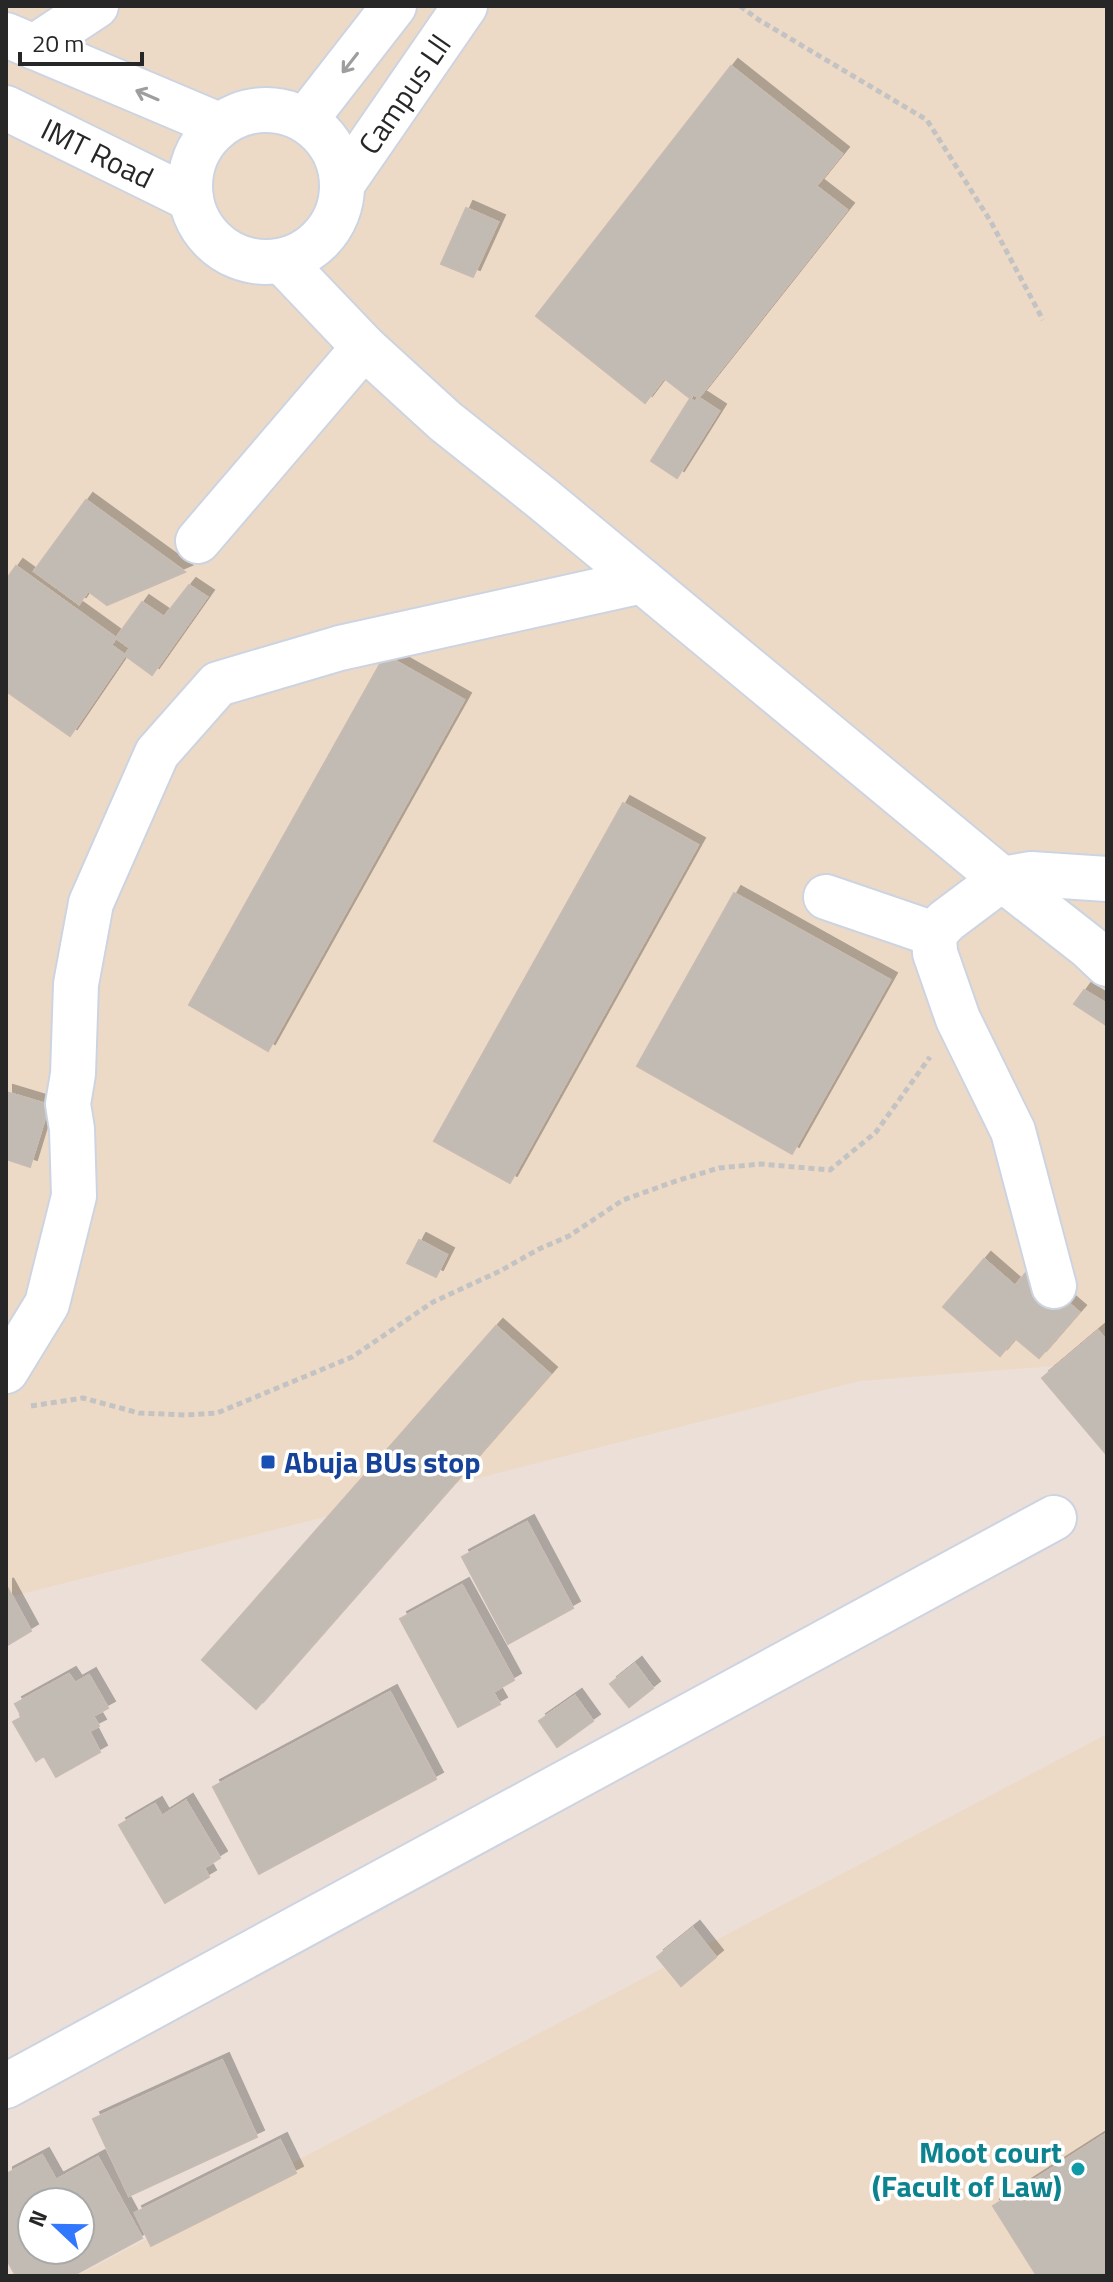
<svg xmlns="http://www.w3.org/2000/svg" width="1113" height="2282" font-family="'Titillium Web',sans-serif">
<style>
.education{fill:#eddac6}
.building{fill:#c2bbb4;stroke:#c5bbb2;stroke-width:2;fill-rule:evenodd;filter:url(#shadow)}
.lines{fill:none;stroke-linecap:round;stroke-linejoin:round}
.minor-casing{stroke:#cdd4e1;stroke-width:48}
.path{stroke:#c3c3c3;stroke-width:5;stroke-dasharray:6 4;stroke-linecap:butt}
.minor{stroke:#fff;stroke-width:44}
.oneway{stroke:#9e9e9e}
.transit-dot{fill:#1a4fb4;stroke:#fff;stroke-width:3}
.culture-dot{fill:#0f9aa8;stroke:#fff;stroke-width:3}
.labels{text-anchor:middle;dominant-baseline:central;stroke-width:7;stroke-linejoin:round;paint-order:stroke}
.street-label{font-size:30px;fill:#272727;stroke:#fff}
.transit-label{font-size:30px;font-weight:bold;fill:#164399;stroke:#fff;text-anchor:start}
.culture-label{font-size:30px;font-weight:bold;fill:#0d838f;stroke:#fff;text-anchor:end}
</style>
<defs>
<filter id="shadow"><feDropShadow dx="7" dy="-7" stdDeviation="0" flood-color="#0004"/></filter>
</defs>
<rect width="100%" height="100%" fill="#ebdfd8"/>
<!-- education -->
<path class="education" d="M6 6H1107V1362L860 1381 6 1598Z
M1107 1734V2276H76L382 2116Z"/>
<!-- building -->
<path class="building" d="M731 66 842 154 816 186 847 210 695 402 664 378 645 403 536 316Z
M466 208 498 222 473 277 441 264Z
M693 394 719 411 677 478 651 461Z
M86 500 185 572 107 605 88 591 79 604 34 571Z
M16 566 130 648 70 736 6 691V580Z
M189 585 207 597 152 675 111 645 142 602 164 617Z
M385 655 464 700 268 1051 189 1005Z
M623 803 698 845 510 1183 434 1141Z
M734 893 890 980 792 1154 637 1066Z
M1084 990 1107 1004 1106 1025 1074 1004Z
M6 1092 49 1105 30 1167 6 1159Z
M419 1240 447 1255 436 1277 407 1263Z
M984 1259 1015 1286 1029 1269 1079 1312 1039 1358 1015 1338 1000 1356 943 1307Z
M496 1326 550 1374 256 1709 202 1660Z
M1098 1331 1107 1341V1455L1042 1378Z
M527 1522 573 1608 508 1644 462 1557Z
M6 1585 31 1631 6 1646Z
M462 1585 514 1680 493 1692 500 1704 458 1727 400 1619Z
M635 1664 653 1688 629 1707 610 1684Z
M69 1674 75 1683 89 1675 108 1708 93 1716 99 1726 89 1731 100 1752 56 1777 44 1756 36 1761 13 1722 22 1717 15 1704Z
M390 1692 436 1779 259 1874 213 1787Z
M575 1696 593 1721 557 1747 539 1721Z
M186 1801 220 1858 204 1868 209 1877 165 1903 119 1825 155 1804 162 1816Z
M693 1928 716 1957 681 1986 657 1957Z
M222 2060 257 2137 129 2196 93 2119Z
M1107 2133V2276H1037L993 2206Z
M280 2140 296 2173 151 2246 135 2213Z
M42 2155 56 2180 98 2157 142 2238 72 2276H16L6 2258V2174ZM32 2202H80V2250H32Z"/>
<g class="lines">
<!-- minor casing -->
<g class="minor-casing">
<g id="minor">
<path d="M6 35 219 125"/>
<path d="M34 47 96 6"/>
<path id="s1" d="M6 108 191 199"/>
<circle cx="266" cy="186" r="76"/>
<path d="M306 119 394 6"/>
<path id="s2" d="M343 183 465 6"/>
<path d="M282 261 364 347 445 421 543 499 1002 879 1089 947 1107 964"/>
<path d="M198 541 364 347"/>
<path d="M826 897 934 934"/>
<path d="M1054 1286 1013 1131 958 1019 935 953 934 934 946 921 1002 879 1031 874 1107 879"/>
<path d="M6 1371 47 1304 74 1196 72 1129 68 1104 73 1074 76 984 91 903 157 753 218 684 340 648 642 581"/>
<path d="M6 2086 1054 1518"/>
</g>
</g>
<!-- path -->
<path class="path" d="M740 6 759 20 927 120 991 222 1043 320
M31 1406 83 1398 139 1413 186 1415 217 1413 352 1357 433 1302 500 1271 539 1249 569 1236 623 1200 676 1181 719 1168 761 1164 830 1170 876 1132 930 1057"/>
<!-- minor -->
<use href="#minor" class="minor"/>
</g>
<!-- one-way arrows -->
<defs><path id="oneway-shaft" d="M-6 0H5M1.5-3L5.5 0L1.5 3" fill="none" stroke-width="1.6" stroke-linecap="round" stroke-linejoin="round" transform="scale(2)"/></defs>
<g class="oneway">
<use href="#oneway-shaft" transform="translate(350 63) rotate(128)"/>
<use href="#oneway-shaft" transform="translate(147 95) rotate(-157)"/>
</g>
<!-- markers -->
<rect class="transit-dot" x="260" y="1454" width="16" height="16" rx="4"/>
<circle class="culture-dot" cx="1078" cy="2169" r="8"/>
<g class="labels">
<!-- street labels -->
<g class="street-label">
<text stroke="none"><textPath href="#s2" startOffset="108">Campus Lll</textPath></text>
<text stroke="none"><textPath href="#s1" startOffset="102">IMT Road</textPath></text>
</g>
<!-- transit labels -->
<g class="transit-label">
<text x="284" y="1462">Abuja BUs stop</text>
</g>
<!-- culture labels -->
<g class="culture-label">
<text x="1062" y="2152">Moot court<tspan x="1062" dy="34">(Facult of Law)</tspan></text>
</g>
</g>
<!-- border -->
<rect width="1113" height="2282" fill="none" stroke="#272727" stroke-width="16"/>
<!-- north arrow -->
<g transform="translate(56 2226) rotate(292)"><circle r="38" fill="#ffffff" stroke="#a9a9a9" stroke-width="2"/>
<path d="M0-6L14 30L0 20L-14 30Z" fill="#3178ff"/>
<text y="-12" font-size="22" font-weight="bold" text-anchor="middle" fill="#272727">N</text>
</g>
<!-- scale -->
<path d="M20 52v12h122v-12" fill="none" stroke="#272727" stroke-width="4"/>
<text x="32" y="52" font-size="24" fill="#272727" stroke="#ffffff" stroke-width="6" paint-order="stroke">20 m</text>
</svg>
